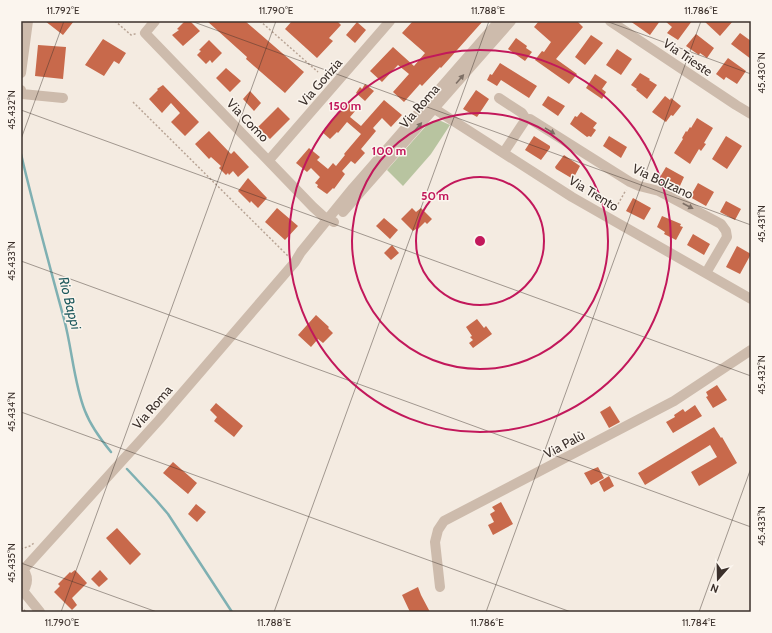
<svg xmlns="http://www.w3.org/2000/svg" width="772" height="633" font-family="Cabin,sans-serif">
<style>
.green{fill:#b8c4a0}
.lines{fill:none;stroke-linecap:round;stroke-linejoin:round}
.stream{stroke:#7fb0b2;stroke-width:2.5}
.building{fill:#c8694b}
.path{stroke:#b9a596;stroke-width:1.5;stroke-dasharray:2 2;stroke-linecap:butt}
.minor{stroke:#cdbbac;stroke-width:10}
.oneway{fill:#7d6f65}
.ticks{fill:none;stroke:#3b302b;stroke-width:1;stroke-opacity:0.45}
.ring{fill:none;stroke:#c2185b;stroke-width:2}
.labels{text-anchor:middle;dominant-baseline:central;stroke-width:3;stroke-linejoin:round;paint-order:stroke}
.street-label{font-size:13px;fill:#3b302b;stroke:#fbf5ee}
.water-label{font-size:14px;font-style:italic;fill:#1f5a5e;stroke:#fbf5ee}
.centre{fill:#c2185b;stroke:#fbf5ee;stroke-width:2}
.ring-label{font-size:12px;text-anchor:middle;font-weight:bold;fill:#c2185b;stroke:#fbf5ee;stroke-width:3;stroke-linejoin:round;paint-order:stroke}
.neatline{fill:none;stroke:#3b302b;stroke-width:1.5}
.ticks-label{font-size:10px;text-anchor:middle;fill:#3b302b}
</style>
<rect width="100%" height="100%" fill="#f4ebe1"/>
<!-- green -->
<path class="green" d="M434 121H441L450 125 431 154 403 186 387 170 426 126Z"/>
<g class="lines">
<!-- stream -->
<path class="stream" d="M21 154C34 209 49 264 64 319 72 348 74 384 85 411 90 424 102 441 111 452
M127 469 156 500 168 514 232 612"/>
</g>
<!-- building -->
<path class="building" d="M45 21H74L63 35Z
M185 21H190L200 31 183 46 172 35 179 30 177 29Z
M207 21H245L304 72 285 93 246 59 247 57Z
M292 21H337L341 25 329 38 333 41 317 58 285 29Z
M413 21H483L441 68 440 67 422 86 420 84 404 102 393 92 409 74 398 65 382 82 370 71 393 47 414 66 425 53 402 33Z
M539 21H577L583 27 556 59 577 74 569 84 535 60 542 51 544 52 551 42 534 27Z
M630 21H660L650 35Z
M665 21H692L678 40 667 33 672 27Z
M704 21H733L720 36Z
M357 22 366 30 355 43 346 35Z
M740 33 751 41V59L731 44Z
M696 34 714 48 707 58 700 53 699 55 686 46Z
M591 35 603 43 585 65 575 57Z
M516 38 527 46 526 48 532 52 525 61 508 49Z
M103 39 126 53 119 64 114 61 104 76 85 65Z
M209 40 222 53 212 63 210 60 206 64 197 55 201 51 199 50Z
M38 45 66 47 63 79 35 76Z
M617 49 632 59 621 75 606 65Z
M728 58 746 71 737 84 726 77 724 80 716 74Z
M500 63 537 86 529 98 501 80 497 86 487 80 490 74 492 75Z
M226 68 241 81 230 92 216 78Z
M640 73 650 79 649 80 657 85 647 99 636 90 637 89 631 85Z
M595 74 607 82 602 89 606 92 602 99 586 88Z
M365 84 374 91 365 101 356 93 360 87 362 89Z
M163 85 199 122 185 136 171 122 180 113 171 103 162 113 149 99 158 90 157 89Z
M476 90 489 99 477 117 463 109Z
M250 91 261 103 254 111 243 99Z
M548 96 565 106 558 116 542 105Z
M665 96 670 100 671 98 681 106 673 116 671 115 666 122 652 112Z
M384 100 402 115 391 127 382 118 373 128 376 131 361 149 365 153 355 164 351 161 342 171 345 174 334 189 333 188 327 194 324 192 317 187 318 185 315 183 320 177 311 168 307 172 296 163 309 148 320 157 317 160 328 169 333 163 336 166 345 155 344 154 361 134 347 122 338 133 337 132 330 139 322 132 348 103 356 110 350 117 361 126Z
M278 107 290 119 270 139 258 127Z
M581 112 597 123 593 128 596 130 591 137 589 136 587 137 570 124 575 116 577 117Z
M697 118 713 128 704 143 706 144 701 151 699 149 690 164 674 153 683 139 682 138 686 131 687 132 690 127 691 128Z
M209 131 231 154 234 151 249 167 238 177 233 171 229 175 228 173 226 175 219 168 221 166 211 157 209 159 195 144Z
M534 136 550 146V148L541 160 525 150Z
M609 136 627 147 621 158 603 146Z
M726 136 742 146 727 169 712 159Z
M564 155 580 166 573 179 556 169 555 167Z
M666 167 684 177 679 188 660 177Z
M248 178 267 198 258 208 251 201 250 203 238 191Z
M698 183 714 192 706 206 690 197Z
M633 198 651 208 644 220 626 211Z
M726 201 741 209 735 220 720 212Z
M277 208 298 226 285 240 265 222Z
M412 208 416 212 421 208 432 219 427 224 425 222 417 230 416 229 413 231 401 219Z
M662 216 681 224 680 226 683 227 676 240 664 234 665 232 657 227Z
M384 218 398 230 390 239 376 226Z
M693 234 710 244 704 255 687 245Z
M392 245 399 253 391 260 384 253Z
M737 246 751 254 740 274 726 267Z
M316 315 329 327 328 328 333 333 323 343 318 339 311 347 298 335Z
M477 319 484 328 486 326 492 334 473 348 469 343 473 340 470 337 472 336 466 327Z
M717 385 727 400 713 408 706 397 708 396 706 392Z
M216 403 243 426 234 437 214 421 217 417 210 410Z
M695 405 702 416 673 433 666 422 675 417 674 415 683 409 685 412Z
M610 406 620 422 609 428 600 412Z
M714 427 721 438 722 437 737 463 699 486 691 472 717 457 710 445 645 485 638 473Z
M173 462 197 483 188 494 163 473Z
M598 467 604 478 591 485 584 473Z
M609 476 614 486 604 492 599 482Z
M501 502 513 524 493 535 488 525 494 522 490 514 495 511 492 507Z
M196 504 206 512 197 522 188 514Z
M117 528 141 554 130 565 106 538Z
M75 570 87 583 72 598 77 605 72 610 54 592 60 586 58 584 70 572 71 573Z
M100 570 108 579 99 587 91 579Z
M418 587 421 595 430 612H410L402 595Z"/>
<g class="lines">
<!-- path -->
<path class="path" d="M115 21 131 35 135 34 136 35
M260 21 318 72
M133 102 288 256
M614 211 626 190
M21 549 30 546 34 543
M21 607 26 612"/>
<!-- minor -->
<path class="minor" d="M155 21 145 33 313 207 324 217 334 222
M610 21 736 105 751 114
M21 73 28 21
M21 90 22 94 63 98
M499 98 522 113 526 119
M428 102 438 111 572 197 751 299
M504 152 526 119H530L630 182 639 186 659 191 721 224 726 231 727 237 706 273
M269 160 390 21
M343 212 511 21
M21 567C29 575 29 585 21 593
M24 569 159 420 295 262 301 252 353 188 499 21
M440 587 435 542 438 530 444 521 674 401 751 350
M23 591 40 612"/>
</g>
<!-- one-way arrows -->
<defs><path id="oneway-solid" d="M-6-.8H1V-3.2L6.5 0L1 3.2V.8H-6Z"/></defs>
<g class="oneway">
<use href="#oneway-solid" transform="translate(460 79) rotate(-49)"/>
<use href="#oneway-solid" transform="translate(418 127) rotate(-49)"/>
<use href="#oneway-solid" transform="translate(550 131) rotate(32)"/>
<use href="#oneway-solid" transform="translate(688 206) rotate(28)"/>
</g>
<!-- ticks -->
<path class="ticks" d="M191 21 751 225M606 21 751 74M21 110 751 376M21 139 64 21M21 261 751 527M21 412 571 612M21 563 157 612M61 612 276 21M274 612 489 21M486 612 701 21M699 612 751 468"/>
<!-- distance rings -->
<g class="ring">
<circle cx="480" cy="241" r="64"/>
<circle cx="480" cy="241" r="128"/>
<circle cx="480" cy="241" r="191"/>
</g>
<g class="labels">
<!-- street labels -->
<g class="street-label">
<text transform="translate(688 57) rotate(34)">Via Trieste</text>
<text transform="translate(320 82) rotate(-49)">Via Gorizia</text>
<text transform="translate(419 106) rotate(-49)">Via Roma</text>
<text transform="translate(248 120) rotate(46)">Via Como</text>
<text transform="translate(663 181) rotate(25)">Via Bolzano</text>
<text transform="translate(594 193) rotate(31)">Via Trento</text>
<text transform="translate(152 407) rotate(-49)">Via Roma</text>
<text transform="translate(564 444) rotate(-28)">Via Palù</text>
</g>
<!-- water labels -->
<g class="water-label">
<text transform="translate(70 303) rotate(76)">Rio Bappi</text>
</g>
</g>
<circle cx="480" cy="241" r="6" class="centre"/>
<g class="ring-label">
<text x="345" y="110">150 m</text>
<text x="389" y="155">100 m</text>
<text x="435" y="200">50 m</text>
</g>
<!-- border -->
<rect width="772" height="633" fill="none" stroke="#fbf5ee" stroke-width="44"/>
<!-- north arrow -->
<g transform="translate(718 579) rotate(200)" stroke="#fbf5ee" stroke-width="3" paint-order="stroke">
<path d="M0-3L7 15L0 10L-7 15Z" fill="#3b302b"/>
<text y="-6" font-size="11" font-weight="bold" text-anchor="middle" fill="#3b302b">N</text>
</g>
<rect x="22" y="22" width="728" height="589" class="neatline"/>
<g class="ticks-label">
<text x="63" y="14">11.792°E</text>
<text x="276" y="14">11.790°E</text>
<text x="488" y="14">11.788°E</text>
<text x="701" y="14">11.786°E</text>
<text transform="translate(761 73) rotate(-90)" y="4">45.430°N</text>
<text transform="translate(11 110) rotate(-90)" y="4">45.432°N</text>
<text transform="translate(761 224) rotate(-90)" y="4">45.431°N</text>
<text transform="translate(11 261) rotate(-90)" y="4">45.433°N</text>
<text transform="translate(761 375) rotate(-90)" y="4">45.432°N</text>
<text transform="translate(11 412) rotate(-90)" y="4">45.434°N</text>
<text transform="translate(761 526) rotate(-90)" y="4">45.433°N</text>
<text transform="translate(11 563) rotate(-90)" y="4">45.435°N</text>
<text x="62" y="626">11.790°E</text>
<text x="274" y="626">11.788°E</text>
<text x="487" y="626">11.786°E</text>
<text x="699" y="626">11.784°E</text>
</g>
</svg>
